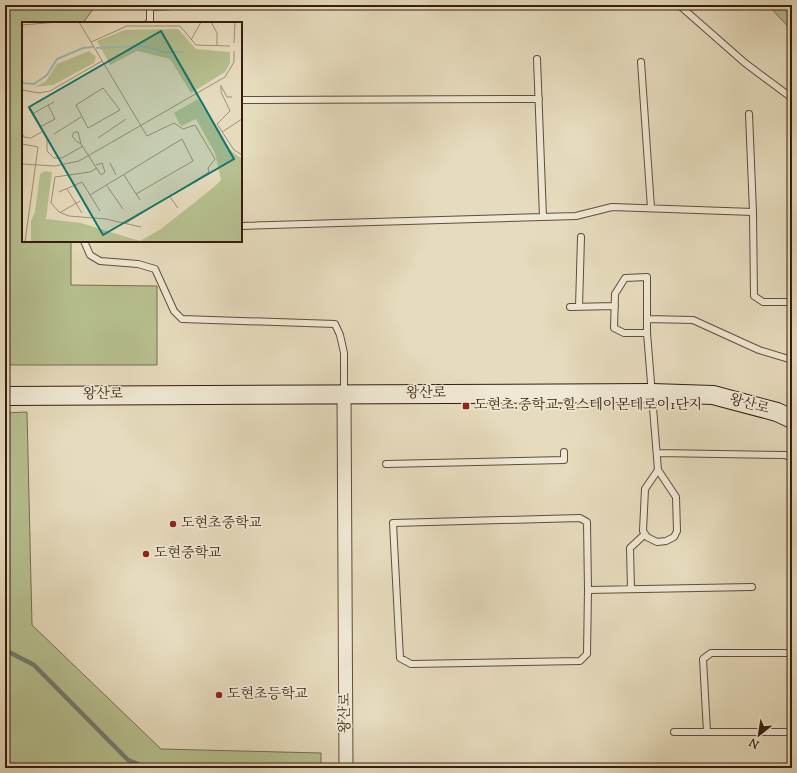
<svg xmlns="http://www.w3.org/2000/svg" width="797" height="773" font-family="'Sorts Mill Goudy','Noto Serif KR',serif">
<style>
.green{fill:#b7c090;stroke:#776e4e}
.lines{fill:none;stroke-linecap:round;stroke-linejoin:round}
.stream{stroke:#707c71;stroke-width:4.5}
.lane-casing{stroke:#634c39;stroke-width:8}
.street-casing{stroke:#634c39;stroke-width:15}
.secondary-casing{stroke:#371d0d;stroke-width:20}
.lane{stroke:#efe8d4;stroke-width:6}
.street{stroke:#efe8d4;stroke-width:13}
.secondary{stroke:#efe8d4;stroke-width:18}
.poi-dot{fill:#8f2418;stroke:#efe8d4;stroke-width:1.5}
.labels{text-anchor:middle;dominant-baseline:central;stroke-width:3.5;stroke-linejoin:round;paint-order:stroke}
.street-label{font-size:14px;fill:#371d0d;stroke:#efe8d4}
.poi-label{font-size:14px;fill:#371d0d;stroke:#efe8d4;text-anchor:start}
.inset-river{fill:none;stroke:#96bbb3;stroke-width:2}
.inset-road{fill:none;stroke:#a08f77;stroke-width:1}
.view{fill:#0f766e;fill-opacity:0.15;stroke:#0f766e;stroke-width:2}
.inset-edge{fill:none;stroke:#371d0d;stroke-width:2}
</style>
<rect width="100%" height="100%" fill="#e6dbbd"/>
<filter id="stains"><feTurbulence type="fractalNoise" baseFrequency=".005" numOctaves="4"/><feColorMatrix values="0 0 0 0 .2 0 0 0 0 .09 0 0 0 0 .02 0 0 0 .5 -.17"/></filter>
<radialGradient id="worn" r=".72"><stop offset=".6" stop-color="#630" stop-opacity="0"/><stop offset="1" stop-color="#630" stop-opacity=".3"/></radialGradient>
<!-- green -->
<path class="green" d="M5 5H96L83 23H23V241H71V285L157 286V365H8V238L6 70 5 64Z
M768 5H792V31Z
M27 412 32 625 161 749 321 753V768H5V413Z"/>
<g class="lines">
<!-- stream -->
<path class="stream" d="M5 650 34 665 128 760 147 768"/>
<!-- lane casing -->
<g class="lane-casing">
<path id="lane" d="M679 5 745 63 792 98
M148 23 150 21V7L198 5
M537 59 543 217
M641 62 651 208
M241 100 539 99
M749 114 753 212 754 296 763 302H792
M241 226 576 216 612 207 753 212
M84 241 90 255 100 261 138 264 155 269 174 311 182 319 335 324 340 335 344 353V393
M570 307 615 306
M579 307 581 237
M647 319 693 320 759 350 792 360
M647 333H624L614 328 615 294 625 278 647 277V333L658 470 676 497 677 531 674 537 666 541 657 542 647 537 643 531 645 489 658 470
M657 453 785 455 792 458
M386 464 564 460V452
M580 518 587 522 588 590 587 654 580 661 411 664 400 658 393 523Z
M631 589 630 548 645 534
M588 590 752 587
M674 732H792
M707 732 703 659 711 653H792"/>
</g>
<!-- street casing -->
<g class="street-casing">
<path id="street" d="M344 394 346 768"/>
</g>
<!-- secondary casing -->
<g class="secondary-casing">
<path id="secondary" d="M5 396 652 393 713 395 777 412 792 419"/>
</g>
<!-- lane -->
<use href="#lane" class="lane"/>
<!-- street -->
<use href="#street" class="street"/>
<!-- secondary -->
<use href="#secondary" class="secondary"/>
</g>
<!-- markers -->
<g class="poi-dot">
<rect x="462" y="402" width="8" height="8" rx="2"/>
<circle cx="173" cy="524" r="4"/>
<circle cx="146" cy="554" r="4"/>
<circle cx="219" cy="695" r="4"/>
</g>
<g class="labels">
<!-- street labels -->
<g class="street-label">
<text x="426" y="394">왕산로</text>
<text x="103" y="395">왕산로</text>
<text transform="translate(749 405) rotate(15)">왕산로</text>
<text transform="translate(346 713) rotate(-90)">왕산로</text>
</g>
<!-- poi labels -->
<g class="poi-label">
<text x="474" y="406">도현초.중학교.힐스테이몬테로이1단지</text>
<text x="181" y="524">도현초중학교</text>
<text x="154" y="554">도현중학교</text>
<text x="227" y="695">도현초등학교</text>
</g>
</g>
<!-- overview -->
<g transform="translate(22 22)">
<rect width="220" height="220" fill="#e6dbbd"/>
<path d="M156 7 174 27 208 30V41L203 50 169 71 148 37 115 29 88 43 75 19 103 8ZM67 29 74 35 72 41 31 63 13 65 24 59 35 42ZM176 77 205 126 220 137V220H9V199L13 190 18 152 23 149 30 150 24 197 59 201 118 219 139 207 192 165 199 158 193 131 174 97 159 104 152 91Z" fill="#b7c090"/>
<path class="inset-river" d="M74 26 119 24 143 30H162M0 61 12 62 25 53 35 37 61 26 71 25"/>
<path class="inset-road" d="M57 0 125 114 152 101 161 107 173 103 193 137 186 146 187 150 104 201M189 0 195 11V24M0 3 36 0M169 18 179 0M69 20 105 4H158L174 23 208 24M212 21 213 0M199 63V70L208 89 195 102 212 128 220 133M199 64 205 75H210M81 66 98 88 66 106 54 83ZM0 68 17 71 28 69 80 39M7 87 25 116V129L32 136H40L61 124M10 92 32 80M18 105 33 97 26 83M200 110 220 97M0 111 2 115 9 116 21 109M32 112 59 95M76 116 104 97M0 122 16 125 3 220M59 122 56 110H52L50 114 54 119 59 122 79 153 83 150 80 141 74 143M88 141 94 153M0 142 33 144 57 139 203 55 212 40V29M75 146 68 150 33 155 29 181 37 190 47 194 84 197 119 205M102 153 118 178M85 164 101 187M45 167 60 191M37 170 60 160 78 189M68 173 160 117 171 139 114 172M148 175 156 186M39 190 58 179"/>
<path class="view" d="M139 9 212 137 81 213 7 85Z"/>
<rect width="220" height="220" class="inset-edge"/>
</g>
<!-- margin -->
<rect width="797" height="773" fill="none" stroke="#e6dbbd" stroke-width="20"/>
<rect x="6" y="6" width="785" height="761" fill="none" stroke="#371d0d" stroke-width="2"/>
<rect x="10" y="10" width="777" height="753" fill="none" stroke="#371d0d"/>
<!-- north arrow -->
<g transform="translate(759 735) rotate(210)" stroke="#efe8d4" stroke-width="3" paint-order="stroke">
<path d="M0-3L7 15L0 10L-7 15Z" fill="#371d0d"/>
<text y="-6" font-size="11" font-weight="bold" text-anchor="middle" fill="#371d0d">N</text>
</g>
<rect width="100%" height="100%" filter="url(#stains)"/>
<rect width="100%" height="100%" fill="url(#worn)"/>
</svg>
